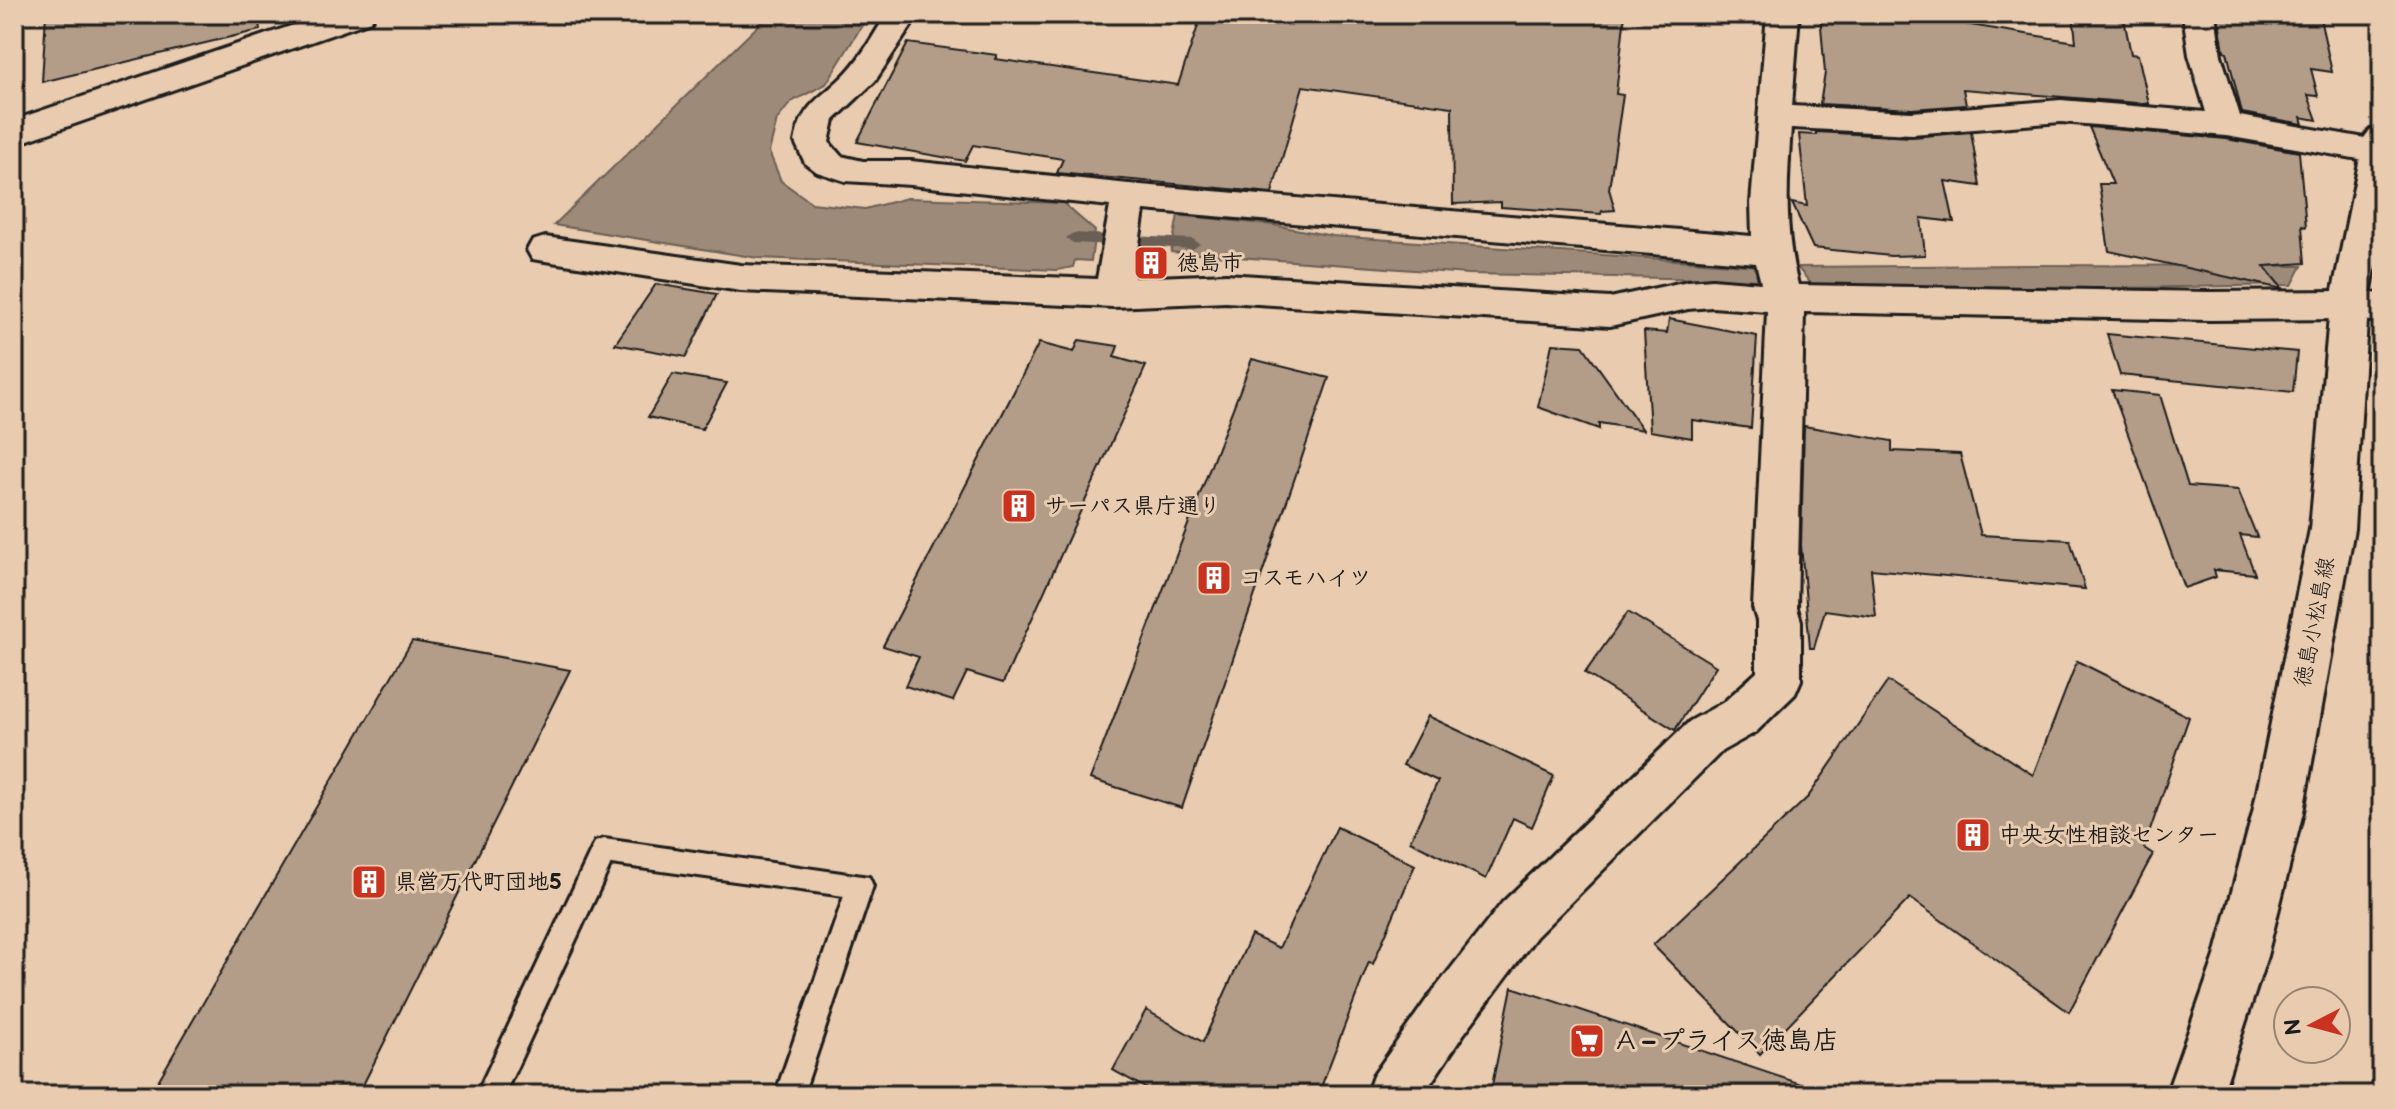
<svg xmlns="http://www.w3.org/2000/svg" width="2396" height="1109" font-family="'Balsamiq Sans','Klee One',sans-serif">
<rect width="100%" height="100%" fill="#e9cbaf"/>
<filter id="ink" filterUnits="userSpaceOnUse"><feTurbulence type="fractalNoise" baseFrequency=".0125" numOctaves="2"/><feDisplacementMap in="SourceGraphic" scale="16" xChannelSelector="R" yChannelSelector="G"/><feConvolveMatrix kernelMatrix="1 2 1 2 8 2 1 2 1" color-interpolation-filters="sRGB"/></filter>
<g filter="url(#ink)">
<g fill="#9e8a79" stroke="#6a5e54" stroke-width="2">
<polygon points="770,14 869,14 826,84 791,102 777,120 769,152 781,181 812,203 865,209 907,198 1063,203 1095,231 1091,261 1075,260 1073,267 1057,270 758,258 554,225"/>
<polygon points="1178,215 1273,225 1333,236 1760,266 1763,280 1468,274 1171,252"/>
<polygon points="2029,265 2302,266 2292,285 1947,291 1813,286 1797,267"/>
</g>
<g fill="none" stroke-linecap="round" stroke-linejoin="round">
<polygon fill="#6a5e54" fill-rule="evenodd" points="1073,233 1193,239 1200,244 1193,249 1073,243 1066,238"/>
</g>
<g fill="#b39d89" stroke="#1c1c1c" stroke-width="2">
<polygon points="46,14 258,14 260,30 42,82"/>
<polygon points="1202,14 1625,14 1616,94 1623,95 1609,189 1615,210 1602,211 1601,214 1501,207 1501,202 1453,204 1452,107 1303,86 1272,193 1057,173 1063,159 973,145 965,161 857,142 908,43 997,55 995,59 1178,85"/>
<polygon points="1820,14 1927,14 1927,18 2076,42 2073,14 2123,14 2131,54 2138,55 2149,104 1963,89 1966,105 1912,109 1820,104 1825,73"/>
<polygon points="2218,14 2319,14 2332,72 2311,69 2318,96 2308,95 2317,120 2301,117 2303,124 2242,113 2227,52 2224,51"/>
<polygon points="2089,127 2226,139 2299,152 2306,227 2302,226 2305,263 2264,266 2282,288 2278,288 2109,251 2099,184 2113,184"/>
<polygon points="1816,132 1912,137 1971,132 1980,186 1945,181 1954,222 1921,218 1925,255 1891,256 1813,248 1792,203 1807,206 1799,134 1816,135"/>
<polygon points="656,284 717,294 686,357 615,344"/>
<polygon points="1669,319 1757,336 1751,428 1692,420 1692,438 1650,431 1644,331 1667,333"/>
<polygon points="2107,334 2297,352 2293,392 2120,375"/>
<polygon points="1079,340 1118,346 1114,357 1146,366 1003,683 967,672 953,701 905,686 919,657 883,646 1039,343 1074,352"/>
<polygon points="1552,344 1583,346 1643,430 1599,423 1599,429 1538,407"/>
<polygon points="1252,359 1329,378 1182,808 1090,779"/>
<polygon points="673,374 727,383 702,429 648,417"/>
<polygon points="2112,390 2160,395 2188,486 2238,490 2257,537 2240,535 2255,574 2214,570 2216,577 2184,588"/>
<polygon points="1804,426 1892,441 1892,451 1960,454 1981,535 2070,540 2085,589 1871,569 1876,617 1825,610 1814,648 1810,648 1801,545"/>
<polygon points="1628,612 1716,666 1675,730 1585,673"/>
<polygon points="412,641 570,670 358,1095 150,1095"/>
<polygon points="2077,661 2189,717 2144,848 2153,854 2069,1012 1910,898 1760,1054 1653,945 1808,797 1888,681 2033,775"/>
<polygon points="1428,716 1554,776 1532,827 1513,818 1486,879 1410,841 1438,781 1403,765"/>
<polygon points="1337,827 1415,865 1373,964 1369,962 1318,1095 1158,1095 1113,1070 1146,1010 1203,1042 1251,935 1279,948"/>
<polygon points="1512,987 1813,1088 1812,1095 1490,1095"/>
</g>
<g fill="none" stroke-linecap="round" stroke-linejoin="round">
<defs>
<polygon id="lane" points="604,839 869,877 873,886 803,1095 775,1095 844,896 611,864 504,1095 476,1095 595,842"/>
<path id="street" d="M 887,14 L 919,14 L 875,81 L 834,120 L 829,142 L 841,156 L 863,161 L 911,161 L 1129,184 L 1752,236 L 1751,203 L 1767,14 L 1799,14 L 1792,106 L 1912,112 L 2061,100 L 2206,112 L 2189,55 L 2183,14 L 2215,14 L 2221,55 L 2240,116 L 2382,141 L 2382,163 L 2226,136 L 2061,122 L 1912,134 L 1791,128 C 1787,182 1784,232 1798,285 L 2210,292 L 2349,291 L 2382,294 L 2382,322 L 2349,319 L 2210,320 L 1804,312 L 1797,608 L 1801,621 L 1801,680 L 1795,694 L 1756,732 L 1722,751 L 1536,937 L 1463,1035 L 1423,1095 L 1366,1095 L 1373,1076 L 1427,999 L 1502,903 L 1690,721 L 1724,702 L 1757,672 L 1757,621 L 1753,608 L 1767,311 L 1712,307 L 1688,309 L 1610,326 L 1226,302 L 1113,307 L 741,291 L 532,259 L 527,250 L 532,241 L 545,237 L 741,265 L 1097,279 L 1110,206 L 911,185 L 845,181 L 817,172 L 805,163 L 795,142 C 802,102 822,99 847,72 C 863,55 874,34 887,14 ZM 1144,210 L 1756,263 L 1761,283 L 1712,279 L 1688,281 L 1610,298 L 1226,274 L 1134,278 Z"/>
<g id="secondary">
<polygon points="326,14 375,14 371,21 14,145 14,120"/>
<polygon points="2382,126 2382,232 2368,305 2354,529 2303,812 2267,956 2222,1095 2166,1095 2215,956 2253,812 2310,529 2330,305 2364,138 2370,130"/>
</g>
</defs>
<use href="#lane" stroke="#1c1c1c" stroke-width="6"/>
<use href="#street" stroke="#1c1c1c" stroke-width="6"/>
<use href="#secondary" stroke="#1c1c1c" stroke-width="6"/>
<use href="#lane" fill="#e9cbaf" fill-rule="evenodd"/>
<use href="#street" fill="#e9cbaf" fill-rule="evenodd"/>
<use href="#secondary" fill="#e9cbaf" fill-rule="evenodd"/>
</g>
</g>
<defs>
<symbol id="building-square" viewBox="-11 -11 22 22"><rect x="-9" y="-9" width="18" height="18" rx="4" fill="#c8321e" stroke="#e9cbaf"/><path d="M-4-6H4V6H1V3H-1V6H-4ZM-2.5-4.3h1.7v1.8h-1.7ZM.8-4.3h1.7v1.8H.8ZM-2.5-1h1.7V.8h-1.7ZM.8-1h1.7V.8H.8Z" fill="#fff"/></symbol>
<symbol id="supermarket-square" viewBox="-11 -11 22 22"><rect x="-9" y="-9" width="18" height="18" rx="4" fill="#c8321e" stroke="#e9cbaf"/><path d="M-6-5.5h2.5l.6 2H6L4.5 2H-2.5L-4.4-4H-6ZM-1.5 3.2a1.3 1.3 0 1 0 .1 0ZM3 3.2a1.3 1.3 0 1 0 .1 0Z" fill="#fff"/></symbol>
</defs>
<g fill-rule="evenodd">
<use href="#building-square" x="1131" y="243" width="40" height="40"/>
<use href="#building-square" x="999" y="486" width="40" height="40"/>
<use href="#building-square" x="1194" y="558" width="40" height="40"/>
<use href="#building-square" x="1953" y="815" width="40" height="40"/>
<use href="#building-square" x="349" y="862" width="40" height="40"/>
<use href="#supermarket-square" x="1567" y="1021" width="40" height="40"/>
</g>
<g text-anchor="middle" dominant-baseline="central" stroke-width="6" stroke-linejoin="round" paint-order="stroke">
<g font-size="22" font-weight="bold" fill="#1c1c1c" stroke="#e9cbaf" text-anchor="start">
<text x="1177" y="263">徳島市</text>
<text x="1045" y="506">サーパス県庁通り</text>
<text x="1240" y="578">コスモハイツ</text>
<text x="1999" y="835">中央女性相談センター</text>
<text x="395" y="882">県営万代町団地5</text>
</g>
<g font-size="22" fill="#1c1c1c" stroke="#e9cbaf">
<text transform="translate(2315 622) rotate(-79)">徳島小松島線</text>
</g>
<g font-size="26" font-weight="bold" fill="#1c1c1c" stroke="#e9cbaf" text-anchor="start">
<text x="1613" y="1041">Ａ−プライス徳島店</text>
</g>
</g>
<rect width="2396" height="1109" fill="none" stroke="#e9cbaf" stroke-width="48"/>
<rect x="24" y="24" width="2348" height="1061" fill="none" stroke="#1c1c1c" stroke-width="3" filter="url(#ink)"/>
<g transform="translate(2312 1025) rotate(264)"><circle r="38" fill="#e9cbaf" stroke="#978574" stroke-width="2"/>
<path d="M0-6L14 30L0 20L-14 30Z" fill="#c8321e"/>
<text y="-12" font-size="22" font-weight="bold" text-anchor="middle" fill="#1c1c1c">N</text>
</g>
</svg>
